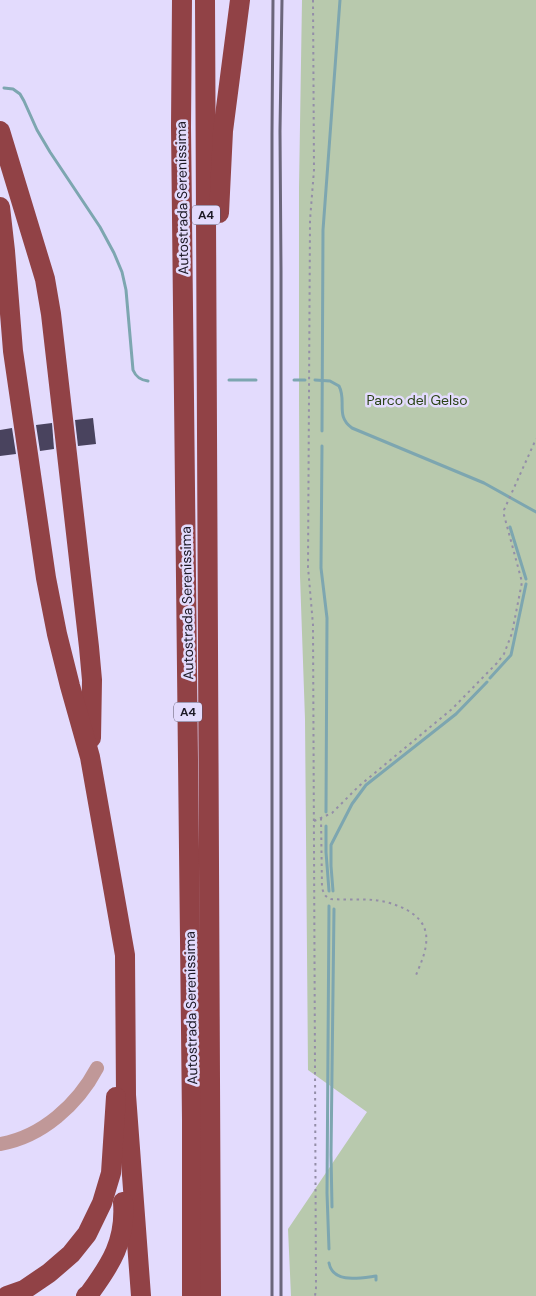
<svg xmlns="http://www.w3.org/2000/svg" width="536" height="1296" font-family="'DM Sans',sans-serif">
<rect width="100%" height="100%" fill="#e3dbfd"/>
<polygon fill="#b8c9ad" points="302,0 536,0 536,1296 291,1296 288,1229 367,1112 308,1070 305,719 300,576 299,399 299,188"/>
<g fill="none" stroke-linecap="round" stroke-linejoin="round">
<g stroke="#7da6b0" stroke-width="3">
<path d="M 4,88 L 13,89 L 20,94 L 24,101 L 37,130 L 50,152 L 100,227 L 114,253 L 122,272 L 126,290 L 133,370 C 136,377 140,380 148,381"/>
<polyline points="229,380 256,380"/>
<polyline points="294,380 305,380"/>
<path d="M 315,380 L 330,381 L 339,386 C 347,401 335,416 352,428 L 484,483 L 536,512"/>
<polyline points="322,431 323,230 340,0"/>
<polyline points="322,446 321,568 327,618 326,812"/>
<polyline points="510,527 526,579"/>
<polyline points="490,678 511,655 526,584"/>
<polyline points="326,826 326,852 329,891"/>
<polyline points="333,891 331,866 331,845 352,804 366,785 456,714 487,682"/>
<polyline points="332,1207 331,1155 334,909"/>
<polyline points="329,1249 327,1193 329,906"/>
<path d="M 329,1263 C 333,1284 360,1278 376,1276 L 376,1280"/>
</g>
</g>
<g fill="#49435e">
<polygon points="93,418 96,444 78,446 75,420"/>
<polygon points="52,423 54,449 40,451 36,425"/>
<polygon points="12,428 16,454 0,456 0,430"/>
</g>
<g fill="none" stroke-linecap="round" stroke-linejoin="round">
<g stroke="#948ea8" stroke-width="2" stroke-dasharray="2.5 4" stroke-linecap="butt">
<polyline points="313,0 314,170 310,220 308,567 313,625 316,1288 315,1296"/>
<path d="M 321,818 L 322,888 C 324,894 325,897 331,899 C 345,900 360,899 374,900 C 393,902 423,912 426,934 C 428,948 421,963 416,975"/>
<polyline points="314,821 332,813 359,786 452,709 497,663 504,654 512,633 522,582 504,515 504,510 536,439"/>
</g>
<path stroke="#c09898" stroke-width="14" d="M 0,1144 C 42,1137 78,1104 97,1068"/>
<g stroke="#914246" stroke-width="20">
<polyline points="182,0 181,127 192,1120 192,1296"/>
<polyline points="205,0 211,1296"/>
<polyline points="0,131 45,279 51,314 89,647 92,680 91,738"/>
<polyline points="0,207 5,251 13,351 46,578 57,634 70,686 90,757 125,955 126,1095 141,1296"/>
<polyline points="219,213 223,131 240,0"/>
<polyline points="7,1296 24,1290 49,1273 71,1254 87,1234 102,1203 111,1173 116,1097"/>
<path d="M 86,1296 L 89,1294 C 111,1264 126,1241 123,1202"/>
</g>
<g stroke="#6b667b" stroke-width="3">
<polyline points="272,1296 272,134 273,0"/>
<polyline points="281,1296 281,271 280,131 282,0"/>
</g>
</g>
<g text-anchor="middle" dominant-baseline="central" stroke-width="5" stroke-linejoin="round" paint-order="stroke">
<g fill="#e3dbfd" stroke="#585366" stroke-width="1">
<rect x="192" y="205.5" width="28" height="19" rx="4"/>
<rect x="174" y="702.5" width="28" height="19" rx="4"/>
</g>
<g font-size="12" font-weight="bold" fill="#1c1925">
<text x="206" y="215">A4</text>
<text x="188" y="712">A4</text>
</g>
<g font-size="14" fill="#1c1925" stroke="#e3dbfd">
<text transform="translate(182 198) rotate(-91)">Autostrada Serenissima</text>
<text transform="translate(187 603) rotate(-91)">Autostrada Serenissima</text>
<text transform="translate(191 1008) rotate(-91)">Autostrada Serenissima</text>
</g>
<g font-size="14" fill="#294215" stroke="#e3dbfd">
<text x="417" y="400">Parco del Gelso</text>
</g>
</g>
</svg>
